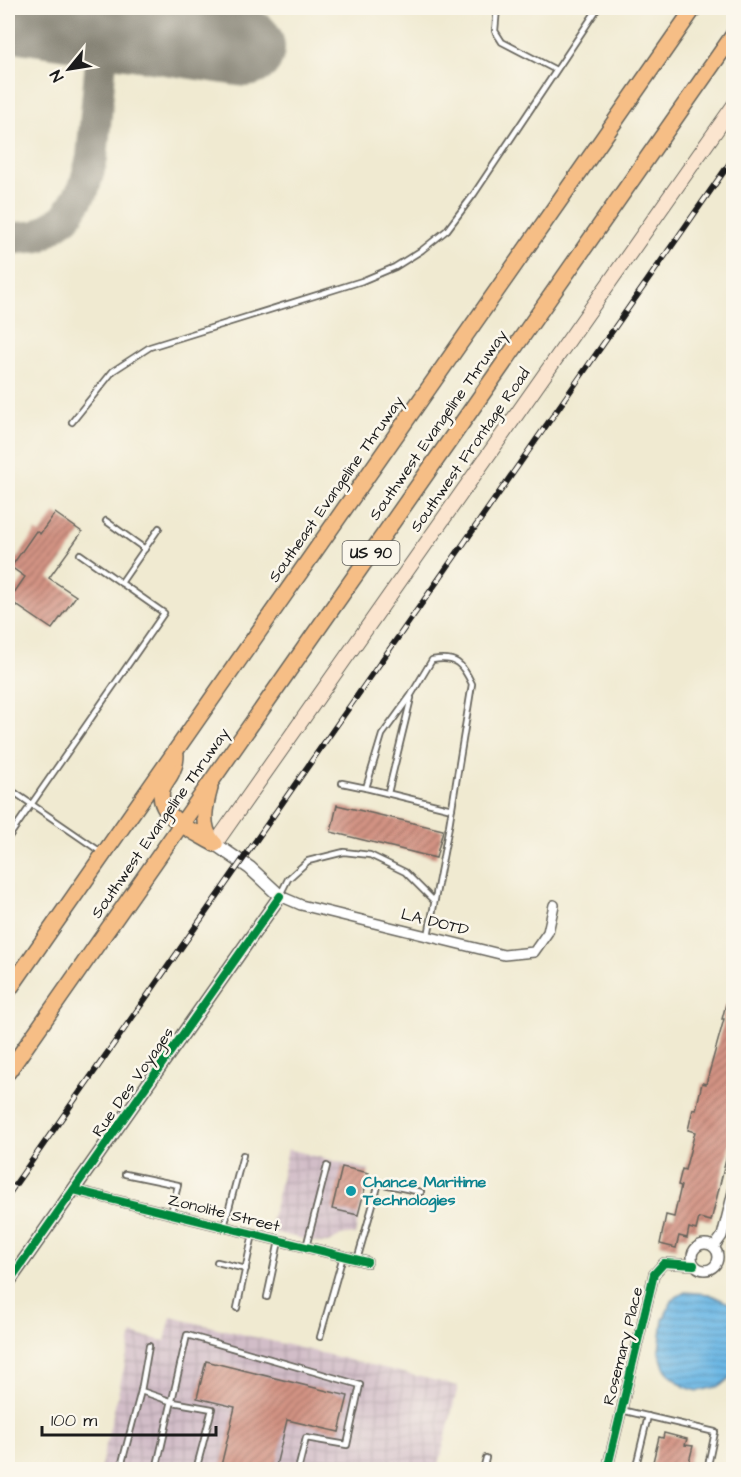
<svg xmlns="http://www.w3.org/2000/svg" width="741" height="1477" font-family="'Architects Daughter',sans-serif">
<defs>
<pattern id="industrial-grid" width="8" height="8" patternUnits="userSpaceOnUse" patternTransform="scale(1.5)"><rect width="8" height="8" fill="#d2bdc8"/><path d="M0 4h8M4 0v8" fill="none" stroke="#b4a2ab"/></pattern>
<pattern id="water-rules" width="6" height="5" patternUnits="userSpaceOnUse" patternTransform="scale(1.5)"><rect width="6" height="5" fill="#6bb7e5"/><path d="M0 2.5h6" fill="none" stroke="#5794b9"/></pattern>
<pattern id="building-hatch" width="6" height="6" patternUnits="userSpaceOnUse" patternTransform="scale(1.5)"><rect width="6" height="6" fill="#d29383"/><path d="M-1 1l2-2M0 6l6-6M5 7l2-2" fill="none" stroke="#aa776a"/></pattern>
</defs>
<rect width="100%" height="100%" fill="#fbf7ec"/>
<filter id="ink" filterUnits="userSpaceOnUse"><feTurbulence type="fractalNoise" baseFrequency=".0167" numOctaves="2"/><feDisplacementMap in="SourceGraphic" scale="12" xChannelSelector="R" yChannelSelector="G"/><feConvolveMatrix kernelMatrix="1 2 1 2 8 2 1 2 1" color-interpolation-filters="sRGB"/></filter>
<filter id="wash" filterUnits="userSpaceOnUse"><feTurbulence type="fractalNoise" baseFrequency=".008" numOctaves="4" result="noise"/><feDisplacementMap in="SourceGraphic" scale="24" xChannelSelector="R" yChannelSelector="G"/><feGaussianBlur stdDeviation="1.35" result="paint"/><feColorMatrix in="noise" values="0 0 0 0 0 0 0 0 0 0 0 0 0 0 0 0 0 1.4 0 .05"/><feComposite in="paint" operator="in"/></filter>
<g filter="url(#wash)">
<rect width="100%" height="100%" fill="#f0ead1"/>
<g fill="url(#industrial-grid)">
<polygon points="288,1149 369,1170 355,1235 345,1234 328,1243 320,1243 269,1231"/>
<polygon points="171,1317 458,1386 438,1469 100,1470 132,1334 165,1341"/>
</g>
<polygon fill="url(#water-rules)" stroke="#446a80" stroke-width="1.5" points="685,1292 709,1294 733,1305 733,1375 720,1386 698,1391 685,1387 670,1375 664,1367 659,1351 663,1320 673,1299"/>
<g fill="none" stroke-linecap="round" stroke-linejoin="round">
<polyline stroke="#868376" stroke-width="32" points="8,239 39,236 66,217 84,188 92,158 104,27"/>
<polyline stroke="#868376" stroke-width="78" points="8,12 246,48"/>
</g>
<g id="blocks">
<g fill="url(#building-hatch)">
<polygon points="55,513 82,532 49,578 76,596 52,629 9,600 25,577 11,567 36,531 40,534"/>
<polygon points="337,805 443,830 436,858 331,832"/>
<polygon points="726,1004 734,1006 734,1127 711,1221 699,1218 696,1230 689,1228 687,1238 679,1236 676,1248 660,1244 666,1215 674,1217 681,1186 678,1185 682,1169 685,1170 695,1132 688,1130 693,1109 696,1110 702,1083 706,1084 724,1019 722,1019"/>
<polygon points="342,1167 369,1173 358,1215 332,1209"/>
<polygon points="206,1361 348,1396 339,1432 287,1420 275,1470 220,1470 235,1407 197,1398"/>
<polygon points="664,1433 687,1439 685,1445 693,1446 687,1470 651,1470 659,1437 663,1438"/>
</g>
</g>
</g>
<g filter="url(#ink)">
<use href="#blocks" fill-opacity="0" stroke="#66645b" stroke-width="1.5"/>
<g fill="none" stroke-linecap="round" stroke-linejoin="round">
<defs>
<g id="service">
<polyline points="497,8 495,31 502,42 556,70"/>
<polyline points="72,422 113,371 150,347 362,281 395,267 422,250 447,230 474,194 598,8"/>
<polyline points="106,521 145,549"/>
<polyline points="121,583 159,528"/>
<polyline points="342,783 366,788"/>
<polyline points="8,788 101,852"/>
<polyline points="388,793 411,698"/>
<polyline points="8,838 164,613 80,554"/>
<polyline points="281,893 288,879 308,861 344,852 370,855 405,872 434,901"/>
<path d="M 428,936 L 449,826 L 472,684 C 462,663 456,656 432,660 L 411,695 L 382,735 L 366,788 L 452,809"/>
<polyline points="125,1174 178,1185 171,1213"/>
<polyline points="224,1227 243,1155"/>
<polyline points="306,1247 327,1166"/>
<polyline points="357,1260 379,1183 421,1192"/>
<polyline points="217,1262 246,1269"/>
<polyline points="267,1297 279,1241"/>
<polyline points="237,1308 253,1234"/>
<polyline points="320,1337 343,1256"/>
<polyline points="149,1346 141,1391 173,1402 212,1409 196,1470"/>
<polyline points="621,1410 715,1432 707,1470"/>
<polyline points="120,1470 141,1391"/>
<polyline points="156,1470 187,1335 360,1385 347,1445 306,1438 298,1470"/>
<polyline points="483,1470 486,1458"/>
<polyline points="635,1470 648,1416"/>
</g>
<g id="minor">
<polyline points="280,896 301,905 504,955 534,952 548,932 554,905"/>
<polyline points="74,1190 367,1262"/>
<circle cx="705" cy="1257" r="13"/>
<polyline points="714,1247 722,1236 734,1188"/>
<polyline points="607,1470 654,1274 664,1263 694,1265"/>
</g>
<polyline id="tertiary" points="8,1283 280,896 250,868 215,844"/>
<polyline id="secondary" points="215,844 734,105"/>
<g id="trunk">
<path d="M 176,755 C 176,760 175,765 173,769 C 171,777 164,782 162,790 C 155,816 197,833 215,844"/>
<path d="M 210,788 C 205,806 200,826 213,842"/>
<polyline points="8,991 694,8"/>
<polyline points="8,1072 734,34"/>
</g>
</defs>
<use href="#service" stroke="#66645b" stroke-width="8"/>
<use href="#minor" stroke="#66645b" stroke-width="12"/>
<use href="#tertiary" stroke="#66645b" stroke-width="15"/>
<use href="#secondary" stroke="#66645b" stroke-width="16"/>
<use href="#trunk" stroke="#66645b" stroke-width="18"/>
<use href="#service" stroke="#fff" stroke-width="4.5"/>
<use href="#minor" stroke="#fff" stroke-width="9"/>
<use href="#tertiary" stroke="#fff" stroke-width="12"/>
<use href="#secondary" stroke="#fbe5cf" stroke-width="14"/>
<use href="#trunk" stroke="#f6be86" stroke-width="15"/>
<defs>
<polyline id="rail" points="8,1195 734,157"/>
</defs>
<use href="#rail" stroke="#1c1c1c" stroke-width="6"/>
<use href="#rail" stroke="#fbf7ec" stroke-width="4" stroke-dasharray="11" stroke-linecap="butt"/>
<defs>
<g id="cycleway">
<polyline points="74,1190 367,1262"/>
<polyline points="8,1283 280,896"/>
<polyline points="607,1470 654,1274 664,1263 694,1265"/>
</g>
</defs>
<use href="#cycleway" stroke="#fbf7ec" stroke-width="11"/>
<use href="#cycleway" stroke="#00873e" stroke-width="8"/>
</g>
</g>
<circle fill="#0f9aa8" stroke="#fbf7ec" stroke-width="2" cx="351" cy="1191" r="6"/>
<g text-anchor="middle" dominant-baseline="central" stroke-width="5" stroke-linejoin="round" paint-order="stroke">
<rect fill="#fbf7ec" stroke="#5f5e5a" stroke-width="1.5" x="342.5" y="541" width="57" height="24" rx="4.5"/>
<g font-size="15" font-weight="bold" fill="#1c1c1c">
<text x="371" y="553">US 90</text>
</g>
<g font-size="16" fill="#1c1c1c" stroke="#fbf7ec">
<text transform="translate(438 425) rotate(-55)">Southwest Evangeline Thruway</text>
<text transform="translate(470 450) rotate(-55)">Southwest Frontage Road</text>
<text transform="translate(336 489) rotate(-55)">Southeast Evangeline Thruway</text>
<text transform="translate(160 823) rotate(-55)">Southwest Evangeline Thruway</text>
<text transform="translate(435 922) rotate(14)">LA DOTD</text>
<text transform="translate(133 1082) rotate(-55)">Rue Des Voyages</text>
<text transform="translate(224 1213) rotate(14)">Zonolite Street</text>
<text transform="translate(623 1346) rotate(-76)">Rosemary Place</text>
</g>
<g font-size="16" font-weight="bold" fill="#0d838f" stroke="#fbf7ec" text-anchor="start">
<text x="363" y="1182">Chance Maritime<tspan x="363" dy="18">Technologies</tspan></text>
</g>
</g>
<rect width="741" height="1477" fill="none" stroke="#fbf7ec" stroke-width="30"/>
<g transform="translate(69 69) rotate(240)" stroke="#fbf7ec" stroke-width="4.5" paint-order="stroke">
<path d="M0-4.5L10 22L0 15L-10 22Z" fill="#1c1c1c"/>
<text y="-9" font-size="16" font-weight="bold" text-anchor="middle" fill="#1c1c1c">N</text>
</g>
<path d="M42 1426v9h174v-9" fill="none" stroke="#1c1c1c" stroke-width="3"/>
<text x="51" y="1426" font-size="18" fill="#1c1c1c" stroke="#fbf7ec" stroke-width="4.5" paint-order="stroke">100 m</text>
</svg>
